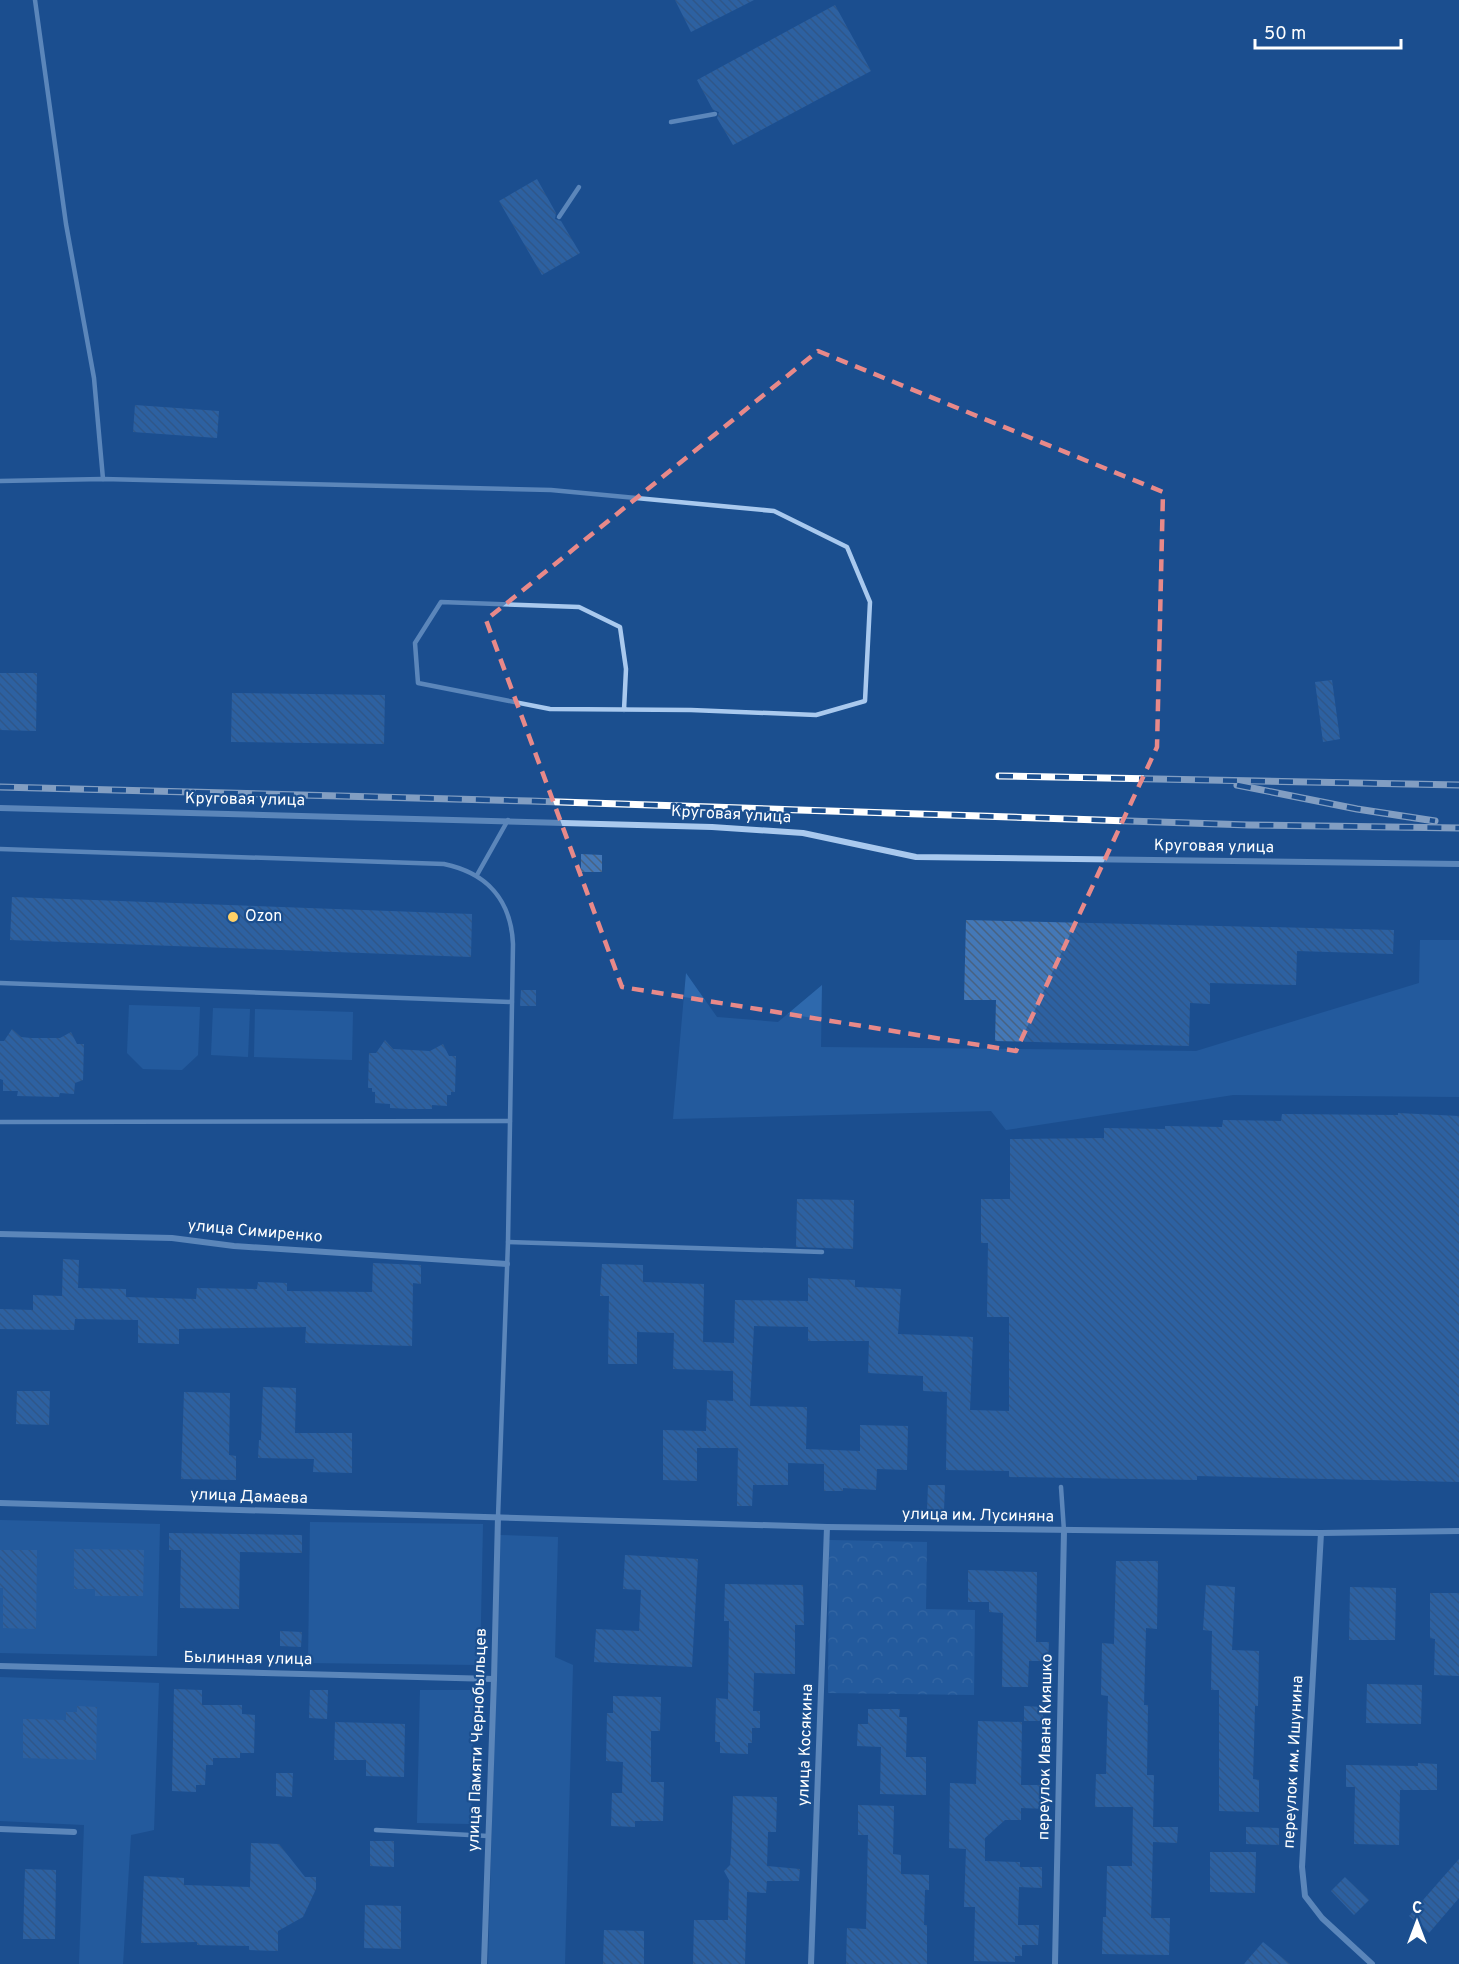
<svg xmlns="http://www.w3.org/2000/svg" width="1459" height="1964" font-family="Overpass,sans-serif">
<defs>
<pattern id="forest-crowns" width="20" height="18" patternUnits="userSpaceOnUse" patternTransform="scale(1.5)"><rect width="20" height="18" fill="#2e69ad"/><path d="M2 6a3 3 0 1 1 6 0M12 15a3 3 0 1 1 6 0" fill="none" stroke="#4d80b9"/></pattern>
<pattern id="building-back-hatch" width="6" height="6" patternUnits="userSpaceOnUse" patternTransform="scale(1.5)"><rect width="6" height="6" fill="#4478b7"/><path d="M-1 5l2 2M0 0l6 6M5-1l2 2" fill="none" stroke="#486282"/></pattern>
</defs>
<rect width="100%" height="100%" fill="#1b4f8f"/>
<g fill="#2e69ad">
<polygon points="1420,940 1459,940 1459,1097 1233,1095 1006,1130 991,1111 673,1119 686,973 717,1017 778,1022 822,985 821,1047 1196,1051 1419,983"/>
<polygon points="129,1005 200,1007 198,1055 182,1070 143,1069 127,1053"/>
<polygon points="213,1008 250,1009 248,1057 211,1055"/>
<polygon points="255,1009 353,1012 352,1060 254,1057"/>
<polygon points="0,1520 160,1524 157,1656 0,1653"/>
<polygon points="310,1522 483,1524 480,1665 308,1663"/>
<polygon points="500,1535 558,1537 555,1657 573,1665 565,1964 488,1964"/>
<polygon points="0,1677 159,1683 154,1830 131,1835 123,1964 79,1964 84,1825 0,1821"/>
<polygon points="420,1690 474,1690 471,1824 417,1823"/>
</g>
<polygon fill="url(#forest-crowns)" points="829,1540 927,1542 926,1609 975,1610 974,1695 828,1693"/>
<g fill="url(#building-back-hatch)">
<polygon points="675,0 754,0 691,32"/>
<polygon points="835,5 871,71 733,145 717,118 719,112 713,110 697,80"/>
<polygon points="537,179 556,213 555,219 561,221 580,253 542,275 499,201"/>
<polygon points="135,405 219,411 217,438 133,432"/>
<polygon points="0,673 37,673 36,731 0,730"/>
<polygon points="1332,680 1340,739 1323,742 1315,682"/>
<polygon points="232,693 385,695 384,744 231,742"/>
<polygon points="581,854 602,855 602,872 581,872"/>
<polygon points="12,897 472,914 471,957 10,940"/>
<polygon points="966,920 1394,930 1393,954 1297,951 1296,985 1210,983 1210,1004 1190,1003 1189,1046 995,1041 996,1000 964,1000"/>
<polygon points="521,990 536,990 536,1006 520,1006"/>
<polygon points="12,1029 21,1037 31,1038 60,1038 71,1032 77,1044 84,1044 83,1080 75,1083 74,1094 60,1093 59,1097 17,1096 18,1091 3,1091 3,1080 0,1079 0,1041 4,1041"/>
<polygon points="385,1040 393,1049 430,1051 443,1044 449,1056 456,1056 455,1092 451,1092 451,1095 447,1095 447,1106 432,1105 432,1109 410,1109 390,1108 390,1104 375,1103 375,1092 372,1092 372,1088 368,1088 369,1053 376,1053"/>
<polygon points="1398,1113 1459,1116 1459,1482 1197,1476 1197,1480 1009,1477 1009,1471 946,1470 947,1392 923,1391 923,1376 868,1373 869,1341 808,1341 808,1327 754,1326 750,1406 807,1407 806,1449 860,1451 860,1425 908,1426 907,1470 877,1469 876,1490 843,1488 843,1491 824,1491 824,1464 788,1463 788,1485 753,1485 752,1506 737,1506 738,1448 697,1448 697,1481 663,1480 663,1430 706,1431 707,1400 733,1401 733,1371 673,1369 674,1333 637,1332 637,1364 608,1364 609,1296 600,1296 602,1264 643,1265 643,1282 704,1284 703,1342 734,1343 735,1300 808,1301 808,1278 855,1280 855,1287 901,1289 898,1334 973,1337 970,1410 1009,1411 1009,1317 987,1317 988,1243 981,1243 981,1199 1010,1199 1010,1139 1104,1138 1104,1128 1165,1129 1165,1126 1222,1127 1223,1120 1281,1121 1282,1114 1398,1115"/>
<polygon points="797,1199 854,1200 853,1249 796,1247"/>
<polygon points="63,1259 79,1260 78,1288 126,1289 126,1297 196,1299 197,1288 257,1289 258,1282 287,1283 287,1291 372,1292 373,1263 421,1265 421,1284 413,1283 412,1346 305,1343 306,1327 179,1329 179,1344 138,1343 138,1320 75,1319 74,1330 0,1329 0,1309 33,1310 33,1295 62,1296"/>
<polygon points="263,1387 296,1388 295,1433 352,1433 352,1473 313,1472 314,1459 258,1458 259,1440 261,1440"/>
<polygon points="17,1391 50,1391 49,1425 16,1424"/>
<polygon points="184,1392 230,1393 229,1455 236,1456 236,1480 181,1479"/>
<polygon points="928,1485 945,1485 944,1510 927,1510"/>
<polygon points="169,1533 302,1535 302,1553 240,1552 239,1609 180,1608 181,1550 169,1550"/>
<polygon points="74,1549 144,1550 143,1596 95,1596 95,1589 74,1589"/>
<polygon points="0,1550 37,1550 36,1629 3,1628 3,1588 0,1588"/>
<polygon points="625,1555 698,1559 692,1667 594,1662 596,1629 639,1631 641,1590 623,1589"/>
<polygon points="1116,1561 1158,1561 1157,1629 1146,1628 1144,1705 1148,1705 1147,1775 1154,1775 1153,1827 1178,1827 1177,1843 1153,1842 1151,1918 1170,1918 1169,1955 1102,1954 1103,1917 1106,1917 1107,1866 1132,1866 1133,1807 1095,1807 1096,1774 1106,1774 1108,1696 1101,1695 1102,1643 1114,1644"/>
<polygon points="968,1570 1037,1572 1036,1642 1049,1642 1048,1661 1029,1661 1028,1687 1002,1687 1003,1613 989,1612 989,1602 968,1602"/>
<polygon points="725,1584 803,1585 804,1625 795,1625 795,1674 754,1673 753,1711 760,1711 760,1728 752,1728 752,1743 748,1743 748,1754 720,1753 720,1742 715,1742 716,1698 728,1699 729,1621 724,1621"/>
<polygon points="1206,1585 1235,1587 1232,1650 1259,1651 1258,1706 1255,1706 1253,1779 1259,1780 1259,1812 1219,1811 1219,1690 1211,1690 1212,1631 1203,1630"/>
<polygon points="1350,1587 1396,1588 1395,1640 1349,1640"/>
<polygon points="1430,1593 1459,1593 1459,1676 1434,1675 1435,1639 1430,1638"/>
<polygon points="280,1631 302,1632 301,1647 280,1646"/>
<polygon points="1367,1684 1422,1685 1421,1724 1366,1723"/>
<polygon points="174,1689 202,1690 202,1705 242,1705 242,1714 255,1715 254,1753 240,1753 240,1758 213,1758 213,1765 206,1765 205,1785 196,1785 196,1792 172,1791"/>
<polygon points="310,1690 328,1690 327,1719 309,1718"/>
<polygon points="613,1696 661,1697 660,1731 651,1731 651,1782 664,1782 663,1821 635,1821 635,1827 611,1826 612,1793 622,1793 623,1762 606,1761 607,1713 613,1713"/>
<polygon points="77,1706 97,1707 96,1760 23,1758 23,1719 66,1720 66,1712 77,1712"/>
<polygon points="1024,1706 1043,1707 1043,1721 1024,1721"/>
<polygon points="868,1709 900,1709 899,1717 907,1717 906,1757 926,1757 926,1795 880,1794 881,1747 857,1746 858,1724 868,1724"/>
<polygon points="978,1721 1022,1722 1021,1785 1048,1785 1048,1809 1021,1808 1021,1820 1005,1820 985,1838 985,1861 1020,1862 1020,1867 1042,1867 1042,1888 1019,1887 1018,1925 1039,1925 1038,1945 1022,1945 1022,1956 1015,1956 1015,1962 974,1961 975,1907 964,1907 966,1849 949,1848 950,1783 976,1784"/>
<polygon points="335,1722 405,1724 404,1777 366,1776 366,1760 334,1760"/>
<polygon points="1418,1763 1437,1764 1437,1790 1400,1790 1399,1845 1354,1844 1355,1787 1346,1787 1346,1765 1418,1766"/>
<polygon points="276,1773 293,1773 292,1797 276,1796"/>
<polygon points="733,1796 777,1797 776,1832 768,1832 767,1866 800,1869 799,1881 767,1881 766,1893 747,1892 745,1964 693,1964 694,1920 728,1920 729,1880 724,1871 730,1865 731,1853"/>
<polygon points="858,1805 894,1806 893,1854 901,1855 901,1874 929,1875 929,1890 925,1890 924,1925 927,1925 927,1964 846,1964 847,1928 866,1929 868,1835 858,1835"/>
<polygon points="1246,1827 1279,1828 1279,1845 1246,1844"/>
<polygon points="370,1841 394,1841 394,1867 370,1866"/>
<polygon points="251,1843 279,1844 305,1877 316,1877 316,1889 303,1917 278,1931 278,1951 249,1950 249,1946 197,1945 197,1942 141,1943 144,1876 184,1878 184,1885 250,1887"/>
<polygon points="1210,1852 1256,1852 1255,1893 1210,1892"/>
<polygon points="1459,1859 1459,1898 1429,1933 1409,1916"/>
<polygon points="25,1869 56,1870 55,1939 23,1939"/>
<polygon points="1345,1877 1369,1900 1354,1915 1331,1891"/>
<polygon points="365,1905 401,1906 401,1949 364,1948"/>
<polygon points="604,1930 644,1931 644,1964 603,1964"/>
<polygon points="1263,1942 1290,1964 1244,1964"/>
</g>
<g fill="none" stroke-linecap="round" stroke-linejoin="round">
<g stroke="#a9c9ee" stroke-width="4.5">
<polyline points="35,0 66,224 94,378 103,479"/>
<polyline points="671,122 715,114"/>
<polyline points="559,217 579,187"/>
<polyline points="0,481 103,479 551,490 774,511 847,547 870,602 865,701 816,715 691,710 550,709 418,683 415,643 441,602 579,607 620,627 626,669 624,710"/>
<path d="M 0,849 L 444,864 C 487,873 511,900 513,944 L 508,1242 L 498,1517"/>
<polyline points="477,875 508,820"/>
<polyline points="0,983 512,1002"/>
<polyline points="0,1122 510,1121"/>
<polyline points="508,1242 822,1252"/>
<polyline points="1061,1487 1064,1531"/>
<polyline points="376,1830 488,1836"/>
</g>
<g stroke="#a9c9ee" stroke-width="6">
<polyline points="0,808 712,827 803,833 916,857 1459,864"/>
<polyline points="0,1234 172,1238 234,1246 507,1264"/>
<polyline points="0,1503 827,1527 1321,1533 1459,1531"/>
<polyline points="1321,1533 1302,1867 1305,1896 1322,1918 1372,1964"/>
<polyline points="0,1666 494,1679"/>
<polyline points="0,1829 74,1832"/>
<polyline points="484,1964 494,1679 498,1517"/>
<polyline points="811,1964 827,1527"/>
<polyline points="1055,1964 1064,1531"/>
</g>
<defs>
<g id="rail">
<polyline points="999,776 1459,785"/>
<polyline points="1237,785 1357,809 1435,821"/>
<polyline points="0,787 530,801 1249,825 1459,828"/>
</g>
</defs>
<use href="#rail" stroke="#fff" stroke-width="7"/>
<use href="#rail" stroke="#1b4f8f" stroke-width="4.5" stroke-dasharray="14" stroke-linecap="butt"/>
</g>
<path d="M0 0H1459V1964H0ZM 818,351 L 1163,492 L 1157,747 L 1016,1051 L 622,987 L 486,620 Z" fill="#1b4f8f" fill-opacity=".55" fill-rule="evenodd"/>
<path fill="none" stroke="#e88989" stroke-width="4.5" stroke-dasharray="12 8" stroke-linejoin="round" d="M 818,351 L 1163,492 L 1157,747 L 1016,1051 L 622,987 L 486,620 Z"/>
<circle fill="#ffd166" stroke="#1b4f8f" stroke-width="2" cx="233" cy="917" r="6"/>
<g text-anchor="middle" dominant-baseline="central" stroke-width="4.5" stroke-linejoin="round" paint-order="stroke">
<g font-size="16" fill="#fff" stroke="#1b4f8f">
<text transform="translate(245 800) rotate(1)">Круговая улица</text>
<text transform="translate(731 815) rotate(3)">Круговая улица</text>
<text transform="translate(1214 847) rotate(1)">Круговая улица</text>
<text transform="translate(255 1232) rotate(5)">улица Симиренко</text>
<text transform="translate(249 1497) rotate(2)">улица Дамаева</text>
<text transform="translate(978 1516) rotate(1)">улица им. Лусиняна</text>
<text transform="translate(248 1659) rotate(1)">Былинная улица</text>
<text transform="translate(478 1740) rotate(-88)">улица Памяти Чернобыльцев</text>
<text transform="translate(806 1745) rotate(-88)">улица Косякина</text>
<text transform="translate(1046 1747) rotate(-89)">переулок Ивана Кияшко</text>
<text transform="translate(1294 1762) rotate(-87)">переулок им. Ишунина</text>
</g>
<g font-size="16" fill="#fff" stroke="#1b4f8f" text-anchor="start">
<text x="245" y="917">Ozon</text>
</g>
</g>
<g transform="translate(1417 1922)" stroke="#1b4f8f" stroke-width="4.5" paint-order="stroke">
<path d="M0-4.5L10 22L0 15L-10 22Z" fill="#ffffff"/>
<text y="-9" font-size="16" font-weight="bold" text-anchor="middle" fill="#ffffff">С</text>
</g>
<path d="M1255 39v9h146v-9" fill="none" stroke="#ffffff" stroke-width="3"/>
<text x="1264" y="39" font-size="18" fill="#ffffff" stroke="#1b4f8f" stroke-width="4.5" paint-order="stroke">50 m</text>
</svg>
